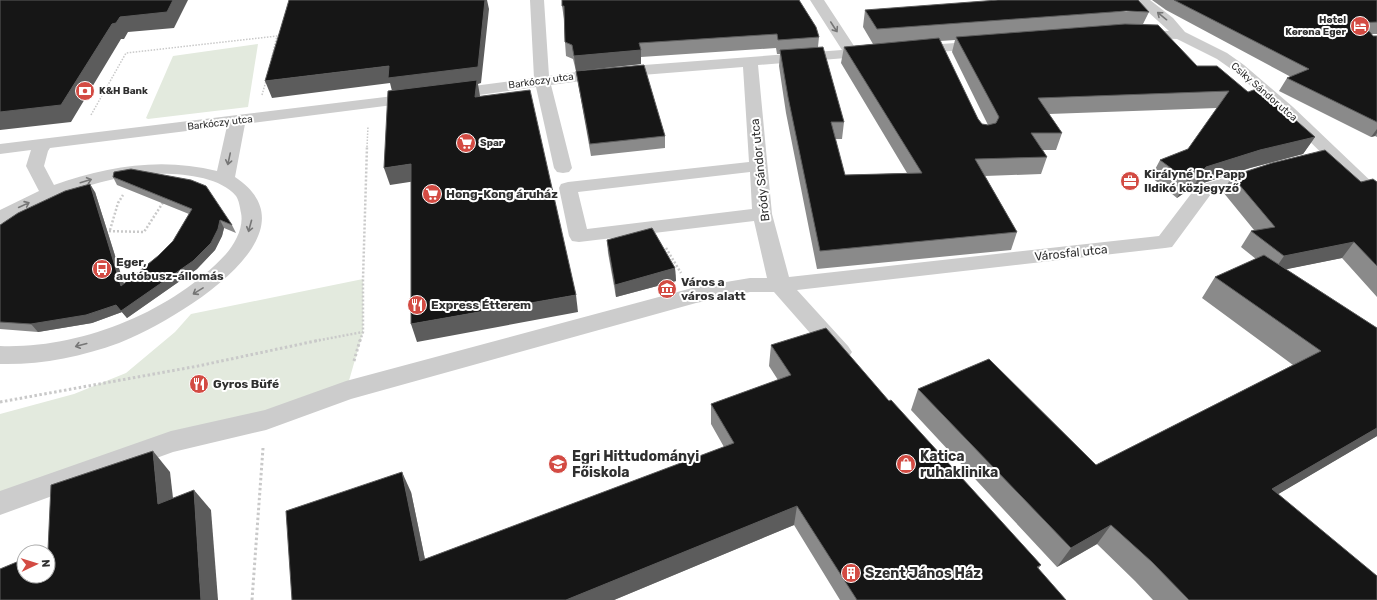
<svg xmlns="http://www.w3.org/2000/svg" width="1377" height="600" font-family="Rubik,sans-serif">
<rect width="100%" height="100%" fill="#fff"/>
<g fill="#e3eade">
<polygon points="258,44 248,107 148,119 146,118 173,56"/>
<polygon points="363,279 363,332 346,391 0,503 0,414 74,394 126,373 175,332 191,314"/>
</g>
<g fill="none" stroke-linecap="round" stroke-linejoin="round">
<g stroke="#c9c9c9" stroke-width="1.5" stroke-dasharray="1.5 1.5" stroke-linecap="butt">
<polyline points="262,95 266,81"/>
<polyline points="91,115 126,53 277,36 271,60"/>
<polyline points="367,147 368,126"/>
</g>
<g stroke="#c9c9c9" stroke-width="2.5" stroke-dasharray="2 2" stroke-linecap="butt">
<polyline points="110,230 118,203 123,195"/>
<polyline points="105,231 144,232 164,201"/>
<polyline points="666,248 681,273"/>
<polyline points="315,341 363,332"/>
<polyline points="360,341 363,332 363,279 367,146"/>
</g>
<g stroke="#c9c9c9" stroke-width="3" stroke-dasharray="2.5 2.5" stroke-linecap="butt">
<polyline points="354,361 360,340"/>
<polyline points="0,402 198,366 320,340"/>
<polyline points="252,600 263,448"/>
</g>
<g fill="#ccc" fill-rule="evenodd">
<path d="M 530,0 L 544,0 L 549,76 L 604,68 L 842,50 L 810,0 L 824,0 L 856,49 L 871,48 L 876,49 L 878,52 L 876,55 L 871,56 L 758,65 L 772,214 L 789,277 L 1159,236 L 1197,186 L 1257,168 L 1263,169 L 1266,173 L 1263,177 L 1211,194 L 1172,247 L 1165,248 L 797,290 L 848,346 L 852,352 L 848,358 L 840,361 L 832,358 L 774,292 L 750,292 L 696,303 L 351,399 L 266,430 L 173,452 L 0,515 L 0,491 L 171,431 L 265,410 L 346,381 L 696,287 L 750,278 L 767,278 L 754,221 L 579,242 L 572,241 L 569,236 L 559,188 L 561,184 L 568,182 L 749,162 L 743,67 L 604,78 L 551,85 L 572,168 L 569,172 L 563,173 L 557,172 L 554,168 L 536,87 L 450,99 L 444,97 L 442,94 L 444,91 L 450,89 L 534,78 ZM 750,172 L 752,209 L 587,229 L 578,192 Z"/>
<polygon points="1135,0 1150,0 1173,18 1185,32 1227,53 1244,65 1293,107 1377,187 1377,203 1370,201 1281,113 1234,71 1217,59 1177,39 1132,37 1130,34 1132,31 1137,30 1169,31"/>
<polygon points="983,41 988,42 990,45 988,48 914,54 909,53 907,50 909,47 914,46"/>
<path d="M 418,93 L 424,95 L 426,98 L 424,101 L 245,124 L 235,177 C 324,236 168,324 119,343 C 81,357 40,365 0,364 L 0,346 C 79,349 171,313 226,254 C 235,244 244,227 241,213 C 240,208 239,200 236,196 C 217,173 166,172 139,175 C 104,179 72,190 40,204 C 27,210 14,220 0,224 L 0,210 L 39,191 L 26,166 L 31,150 L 0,154 L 0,144 ZM 227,126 L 217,171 C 162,157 107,166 54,185 L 44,166 L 48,151 L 50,148 Z"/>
</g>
</g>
<g fill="#8a8a8a" fill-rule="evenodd">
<polygon points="1152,0 1377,0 1377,34 1371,34 1373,36 1377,36 1377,137 1375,136 1371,137 1279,91 1287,78 1291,77 1166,10"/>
<path d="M 562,6 L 819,37 L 818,47 L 844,122 L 842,139 L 835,139 L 845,175 L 907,173 L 841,63 L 844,47 L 873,44 L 863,27 L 865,10 L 1149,12 L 1143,24 L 1197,66 L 1248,92 L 1315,137 L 1303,154 L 1250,168 L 1197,185 L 1190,193 L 1184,193 L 1177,198 L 1151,177 L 1160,160 L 1188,149 L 1217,108 L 1049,114 L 1062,133 L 1056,150 L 1043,150 L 1047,157 L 1041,174 L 985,176 L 1017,232 L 1011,250 L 817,269 L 786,113 L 779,66 L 780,54 L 777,54 L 776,48 L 641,57 L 641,64 L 576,71 L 573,59 L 566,56 L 565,42 L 564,19 ZM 955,40 L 952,52 L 988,125 L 982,124 L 978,119 L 940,41 Z"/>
<polygon points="576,71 665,136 665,148 591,156 578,83"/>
<polygon points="1232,176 1377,182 1377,297 1342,258 1286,269 1377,328 1377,436 1278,494 1377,600 1153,600 1135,581 1097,544 1057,567 911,410 918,389 1096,465 1293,365 1202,298 1215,277 1256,259 1241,247 1251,231 1254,230 1223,192"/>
<polygon points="113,177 232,225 236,233 224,228 222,236 215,250 197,269 127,318 122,312 92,323 38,332 0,329 0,225 95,192 124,284 158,256 173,241 189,214 117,185"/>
<polygon points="607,240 675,268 676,281 616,297 608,253"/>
<polygon points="771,345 889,401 1041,565 1038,569 1066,600 840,600 794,525 614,600 292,600 411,492 425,559 724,447 711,424 711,404 778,380 769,366"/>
</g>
<g fill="#5c5c5c">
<polygon points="173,0 188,0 174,28 128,32 124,39 121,39 71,122 0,130 0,112 112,24 120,17"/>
<polygon points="485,0 487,0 489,9 481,83 478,84 480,96 478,113 393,95 390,83 272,98 265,81 389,66"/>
<polygon points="641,50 641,64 576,71 574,56"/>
<polygon points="1377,129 1377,133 1375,136 1371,137"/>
<polygon points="1315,137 1303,154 1250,168 1197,185 1190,193 1200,175 1206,167 1260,150"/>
<polygon points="411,164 416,181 390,185 384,168"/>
<polygon points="1193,176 1184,193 1177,198 1187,180"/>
<polygon points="90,184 95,192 127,294 121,286"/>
<polygon points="220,220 224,228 222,236 215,250 197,269 127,318 121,311"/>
<polygon points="1354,242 1342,258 1273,272 1284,256"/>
<polygon points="675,268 676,281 616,297 615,285"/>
<polygon points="576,295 578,312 417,342 411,324"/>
<polygon points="116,305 122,312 92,323 38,332 31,324"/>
<polygon points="1377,428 1377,436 1253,509 1272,489"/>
<polygon points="153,451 170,472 176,524 158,504"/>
<polygon points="402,472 411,492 429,579 420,561"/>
<polygon points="194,490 211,510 218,600 201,600"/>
<polygon points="797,506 794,525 614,600 566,600"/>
<polygon points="1111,525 1097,544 1057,567 1071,548"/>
</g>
<g fill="#161616" stroke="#5c5c5c">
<polygon points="0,0 173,0 167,12 120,17 116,23 112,24 61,105 0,112"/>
<polygon points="289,0 485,0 478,67 388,78 389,66 265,81"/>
<polygon points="562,0 799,0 816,27 819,37 778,40 777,34 639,43 641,50 574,56 572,45 565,42 564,6 562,6"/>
<polygon points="998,0 1138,0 1149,12 1126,11 877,29 865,10"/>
<polygon points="1174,0 1377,0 1377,22 1353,23 1370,32 1373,36 1377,36 1377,122 1287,78 1309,69"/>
<polygon points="1125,24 1158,25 1197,66 1217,66 1248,92 1259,88 1315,137 1260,150 1206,167 1200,175 1193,176 1187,180 1160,160 1188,149 1229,91 1038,98 1062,133 1031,133 1047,157 975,159 1017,232 820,251 788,97 780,50 823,47 844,122 831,122 845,175 922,173 844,47 939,38 978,119 982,124 988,125 996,123 999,117 956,37"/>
<polygon points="644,65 665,136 590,144 576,71"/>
<polygon points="477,80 475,97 530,90 576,295 411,324 411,164 384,168 388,91"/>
<polygon points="1325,150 1361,182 1373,179 1377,182 1377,266 1354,242 1284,256 1251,231 1275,227 1232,176 1272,163"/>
<polygon points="131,169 191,180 206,186 232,225 220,220 218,229 211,243 193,261 121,311 116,305 86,315 31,324 0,322 0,225 18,213 65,191 90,184 121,286 158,256 173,241 192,209 113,177 114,172"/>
<polygon points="652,228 675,268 615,285 607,240"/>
<polygon points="1264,255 1377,328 1377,428 1272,489 1377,576 1377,600 1189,600 1152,562 1111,525 1071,548 918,389 989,359 1096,465 1321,351 1215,277"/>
<polygon points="826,328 889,401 891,400 1041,565 1037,567 1066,600 857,600 797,506 566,600 292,600 286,511 402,472 420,561 734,443 711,404 791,375 771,345"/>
<polygon points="153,451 158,504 194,490 201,600 0,600 0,569 24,559 24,576 48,576 48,552 43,552 48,550 51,485"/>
</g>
<defs><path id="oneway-shaft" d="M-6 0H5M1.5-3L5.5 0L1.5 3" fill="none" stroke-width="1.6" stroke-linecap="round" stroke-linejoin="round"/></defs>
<g stroke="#767676">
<use href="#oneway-shaft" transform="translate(1162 16) rotate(-141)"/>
<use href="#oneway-shaft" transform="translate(834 27) rotate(57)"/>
<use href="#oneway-shaft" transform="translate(229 159) rotate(102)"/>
<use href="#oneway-shaft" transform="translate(86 181) rotate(-17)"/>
<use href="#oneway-shaft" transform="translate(24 205) rotate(-25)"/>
<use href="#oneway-shaft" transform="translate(250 226) rotate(105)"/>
<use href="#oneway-shaft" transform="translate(198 291) rotate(148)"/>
<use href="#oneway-shaft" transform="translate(81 345) rotate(165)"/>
</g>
<defs>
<symbol id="hotel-disc" viewBox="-11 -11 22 22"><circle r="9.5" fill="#d34b43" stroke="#fff"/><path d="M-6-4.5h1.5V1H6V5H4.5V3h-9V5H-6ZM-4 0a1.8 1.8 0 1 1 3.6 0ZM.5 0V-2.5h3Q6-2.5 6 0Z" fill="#fff"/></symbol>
<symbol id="bank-disc" viewBox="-11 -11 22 22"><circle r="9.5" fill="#d34b43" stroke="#fff"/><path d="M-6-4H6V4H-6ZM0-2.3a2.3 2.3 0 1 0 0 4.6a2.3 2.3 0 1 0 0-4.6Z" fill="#fff"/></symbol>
<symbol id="supermarket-disc" viewBox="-11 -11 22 22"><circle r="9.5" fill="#d34b43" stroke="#fff"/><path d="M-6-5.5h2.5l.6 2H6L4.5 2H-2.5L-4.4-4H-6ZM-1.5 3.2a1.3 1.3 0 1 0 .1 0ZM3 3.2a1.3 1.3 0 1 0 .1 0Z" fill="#fff"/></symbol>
<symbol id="office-disc" viewBox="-11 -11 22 22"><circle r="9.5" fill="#d34b43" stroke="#fff"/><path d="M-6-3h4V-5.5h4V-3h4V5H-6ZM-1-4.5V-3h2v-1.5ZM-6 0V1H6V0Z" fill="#fff"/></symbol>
<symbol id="bus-disc" viewBox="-11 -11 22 22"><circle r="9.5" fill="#d34b43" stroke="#fff"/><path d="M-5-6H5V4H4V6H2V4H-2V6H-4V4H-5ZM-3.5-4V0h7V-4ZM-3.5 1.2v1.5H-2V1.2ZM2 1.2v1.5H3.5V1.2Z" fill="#fff"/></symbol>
<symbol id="museum-disc" viewBox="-11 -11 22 22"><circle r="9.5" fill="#d34b43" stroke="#fff"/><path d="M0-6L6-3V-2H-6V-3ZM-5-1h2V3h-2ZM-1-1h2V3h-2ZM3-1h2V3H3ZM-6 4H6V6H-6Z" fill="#fff"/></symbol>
<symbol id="restaurant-disc" viewBox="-11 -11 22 22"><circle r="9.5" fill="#d34b43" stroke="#fff"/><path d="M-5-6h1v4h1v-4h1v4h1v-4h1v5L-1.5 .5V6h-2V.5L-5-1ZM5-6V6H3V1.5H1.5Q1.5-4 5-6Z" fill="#fff"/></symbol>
<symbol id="university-disc" viewBox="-11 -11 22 22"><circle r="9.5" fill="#d34b43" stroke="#fff"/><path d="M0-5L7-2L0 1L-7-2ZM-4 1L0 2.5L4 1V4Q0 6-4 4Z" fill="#fff"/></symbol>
<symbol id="shop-disc" viewBox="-11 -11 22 22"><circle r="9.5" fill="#d34b43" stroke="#fff"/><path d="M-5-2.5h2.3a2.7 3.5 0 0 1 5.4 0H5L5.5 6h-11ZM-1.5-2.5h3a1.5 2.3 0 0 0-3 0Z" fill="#fff"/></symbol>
<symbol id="building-disc" viewBox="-11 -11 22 22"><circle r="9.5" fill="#d34b43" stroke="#fff"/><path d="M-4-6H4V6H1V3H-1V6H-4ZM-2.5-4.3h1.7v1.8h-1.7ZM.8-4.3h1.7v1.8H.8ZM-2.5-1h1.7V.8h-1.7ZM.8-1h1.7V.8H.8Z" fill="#fff"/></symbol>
</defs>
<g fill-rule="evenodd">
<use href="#hotel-disc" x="1349" y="15" width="22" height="22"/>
<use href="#bank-disc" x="74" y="80" width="22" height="22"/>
<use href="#supermarket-disc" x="455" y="132" width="22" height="22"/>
<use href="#office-disc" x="1119" y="170" width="22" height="22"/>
<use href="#supermarket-disc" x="421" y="183" width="22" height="22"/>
<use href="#bus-disc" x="91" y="258" width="22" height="22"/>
<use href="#museum-disc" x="656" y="278" width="22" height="22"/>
<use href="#restaurant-disc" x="406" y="294" width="22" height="22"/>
<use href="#restaurant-disc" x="188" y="373" width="22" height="22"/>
<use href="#university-disc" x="547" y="453" width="22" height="22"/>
<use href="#shop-disc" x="895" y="453" width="22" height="22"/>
<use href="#building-disc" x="840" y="562" width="22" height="22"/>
</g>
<g text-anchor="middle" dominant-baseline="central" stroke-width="4" stroke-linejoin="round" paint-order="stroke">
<g font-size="10" font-weight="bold" fill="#2f2f2f" stroke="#fff" text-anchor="start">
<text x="1346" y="20" text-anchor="end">Hotel<tspan x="1346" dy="12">Korona Eger</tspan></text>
<text x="99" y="91">K&amp;H Bank</text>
<text x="480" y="143">Spar</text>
</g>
<g font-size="10" fill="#2f2f2f" stroke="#fff">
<text transform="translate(541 81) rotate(-8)">Barkóczy utca</text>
<text transform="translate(1264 92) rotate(41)">Csiky Sándor utca</text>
<text transform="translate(220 123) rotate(-7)">Barkóczy utca</text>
</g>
<g font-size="12" fill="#2f2f2f" stroke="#fff">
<text transform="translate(760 170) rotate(-96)">Bródy Sándor utca</text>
<text transform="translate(1071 253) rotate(-6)">Városfal utca</text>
</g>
<g font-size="12" font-weight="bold" fill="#2f2f2f" stroke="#fff" text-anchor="start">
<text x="1144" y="174">Királyné Dr. Papp<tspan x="1144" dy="14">Ildikó közjegyző</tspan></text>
<text x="446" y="194">Hong-Kong áruház</text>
<text x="116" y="262">Eger,<tspan x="116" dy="14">autóbusz-állomás</tspan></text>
<text x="681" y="282">Város a<tspan x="681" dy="14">város alatt</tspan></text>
<text x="431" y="305">Express Étterem</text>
<text x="213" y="384">Gyros Büfé</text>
</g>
<g font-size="14" font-weight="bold" fill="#2f2f2f" stroke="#fff" text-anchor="start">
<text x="572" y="456">Egri Hittudományi<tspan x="572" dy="16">Főiskola</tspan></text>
<text x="920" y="456">Katica<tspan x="920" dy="16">ruhaklinika</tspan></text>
<text x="865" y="573">Szent János Ház</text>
</g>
</g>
<g transform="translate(36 564) rotate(86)"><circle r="19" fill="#ffffff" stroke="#acacac"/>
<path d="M0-3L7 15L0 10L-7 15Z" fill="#d34b43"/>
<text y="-6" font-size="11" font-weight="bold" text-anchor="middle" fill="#2f2f2f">N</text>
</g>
</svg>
